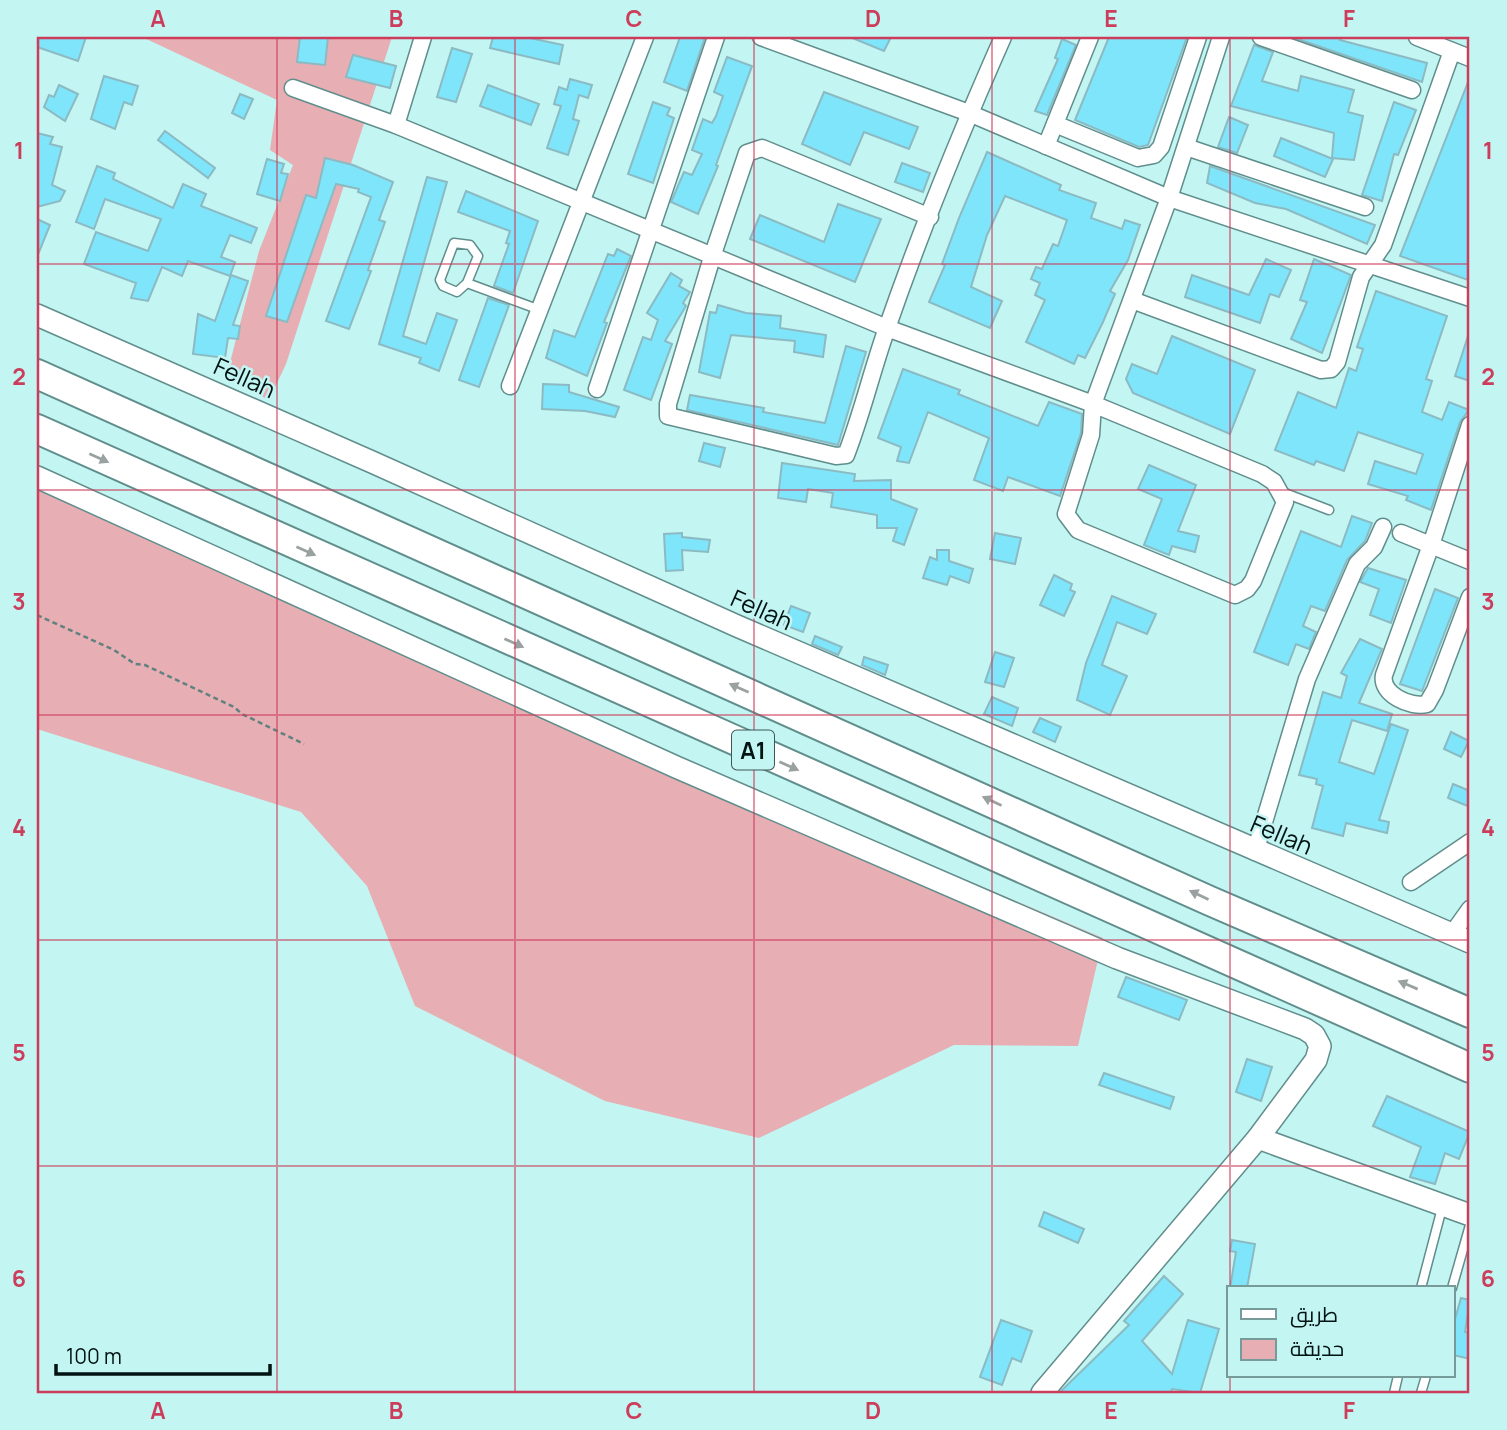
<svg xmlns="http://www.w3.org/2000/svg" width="1507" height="1430" font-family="Manrope,Cairo,sans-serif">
<rect width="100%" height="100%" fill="#c3f5f2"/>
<g fill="#e7aeb3">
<polygon points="142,37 392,37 286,364 269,400 226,378 259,251 293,165 270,150 277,100"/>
<polygon points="37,485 1103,938 1078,1046 954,1045 759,1138 605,1101 415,1006 367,886 301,812 37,729"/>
</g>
<g fill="#7ee5fa" stroke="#8cbac3" stroke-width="2">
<polygon points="37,37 86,37 78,61 37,47"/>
<polygon points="300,37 328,37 325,65 297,62"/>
<polygon points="493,37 525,37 563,45 559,64 490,48"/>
<polygon points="680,37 705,37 687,91 664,82"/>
<polygon points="850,37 891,37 884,51"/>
<polygon points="1109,37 1187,37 1148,145 1139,147 1075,120"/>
<polygon points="1292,37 1341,37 1340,40 1427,63 1422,82"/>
<polygon points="1062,39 1076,45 1047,115 1035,111 1058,59 1055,58"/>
<polygon points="1254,45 1273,52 1262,81 1298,91 1301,76 1354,90 1348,112 1363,116 1354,160 1332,158 1334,133 1231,106"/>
<polygon points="452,48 472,54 456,102 437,97"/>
<polygon points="353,55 396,66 390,88 346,77"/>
<polygon points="727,57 752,66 716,165 718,166 698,214 671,202 684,172 692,175 702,154 692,150 703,119 712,123 716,116 723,96 714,92"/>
<polygon points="104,76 138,86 132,105 124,102 115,129 91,119"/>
<polygon points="1470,77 1470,272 1468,280 1400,256"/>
<polygon points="570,79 592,85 588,98 579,95 573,119 579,121 568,155 547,148 561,106 554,104 559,87 567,90"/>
<polygon points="59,85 78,94 65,121 44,107 49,95 54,97"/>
<polygon points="488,85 539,104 531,125 480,106"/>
<polygon points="824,92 918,127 909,149 864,132 850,165 802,144"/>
<polygon points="240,94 253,99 244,119 232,113"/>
<polygon points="653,102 670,108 667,115 674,118 653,183 628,174"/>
<polygon points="1394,102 1416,110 1398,155 1394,154 1382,201 1362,195"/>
<polygon points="1229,117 1248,125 1237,153 1218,147"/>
<polygon points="165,131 215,168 208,178 158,140"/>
<polygon points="37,133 53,137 50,144 62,147 52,185 65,191 60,201 37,207"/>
<polygon points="1281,138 1333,159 1325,177 1274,156"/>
<polygon points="987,152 1061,185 1059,190 1096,203 1091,218 1122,229 1125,220 1140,225 1128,260 1110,291 1115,294 1103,322 1085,358 1078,355 1074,364 1026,342 1045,300 1035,295 1040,283 1031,279 1036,267 1042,269 1053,244 1058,246 1067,220 1005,196 987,235 971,287 1002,301 990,328 929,302 945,265 942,264 959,218"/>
<polygon points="325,158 353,165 393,182 379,220 385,222 368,270 371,271 349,329 326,321 371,197 358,192 359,189 336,184 287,322 266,316 306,195 316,198"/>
<polygon points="267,159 284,164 281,173 288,174 280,201 257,194"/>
<polygon points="902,163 930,173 923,192 895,182"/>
<polygon points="97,166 115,173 113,179 173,208 183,184 206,194 201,206 257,228 251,243 230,235 221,257 235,262 230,276 188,261 182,276 162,267 148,301 131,298 136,283 84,264 96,232 148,251 161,219 105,199 94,229 76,222"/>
<polygon points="1210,166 1375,225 1367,244 1286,209 1255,203 1207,183"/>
<polygon points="427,177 447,182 403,336 426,344 437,313 457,320 439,371 419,363 421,358 379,344"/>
<polygon points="466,191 538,221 513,293 494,286 509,244 506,243 510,231 458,212"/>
<polygon points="838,204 881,219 855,282 750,239 760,215 824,242"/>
<polygon points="37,219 50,225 37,257"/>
<polygon points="617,249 631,256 604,322 607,323 587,376 546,358 554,330 575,337 608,254 614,256"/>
<polygon points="1266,259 1291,270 1279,297 1270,294 1260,323 1185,297 1192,275 1249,295"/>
<polygon points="1314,259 1351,275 1322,353 1291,339 1307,302 1300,300"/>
<polygon points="671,273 682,280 679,286 690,292 683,303 686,306 665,341 672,344 651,400 624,390 643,337 651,340 658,320 647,313"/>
<polygon points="231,275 248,281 233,325 240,326 238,339 228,338 225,358 193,354 198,314 215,321"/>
<polygon points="1376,291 1447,316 1426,379 1432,381 1422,412 1442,420 1449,402 1469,410 1460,422 1431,510 1406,500 1408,496 1368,484 1375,461 1416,474 1423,454 1358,432 1344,471 1316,461 1314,465 1275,450 1298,392 1336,408 1349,368 1356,371 1363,349 1357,347"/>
<polygon points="488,298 509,305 479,387 459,380"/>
<polygon points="718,305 746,313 781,316 780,328 826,335 823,357 794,352 795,341 731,335 720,378 699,372 710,312 716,313"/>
<polygon points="1172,336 1255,370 1230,434 1133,393 1126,379 1132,364 1157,374"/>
<polygon points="1468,336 1470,336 1470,381 1455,376"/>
<polygon points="846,346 866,352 838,445 687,410 690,395 764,408 763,412 825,423"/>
<polygon points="903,369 960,390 958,394 1038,426 1049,402 1082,414 1081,433 1060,496 1008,477 1003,491 974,480 989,438 928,412 909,463 897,461 901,447 878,438"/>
<polygon points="543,384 569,385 569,392 619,407 615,417 585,411 542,409"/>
<polygon points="704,443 725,448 720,467 699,461"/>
<polygon points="782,463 855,474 854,481 891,480 891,499 917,509 904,545 893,541 897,528 877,528 877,515 831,507 833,493 808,489 806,502 778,498"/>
<polygon points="1149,465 1196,485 1178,531 1199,536 1195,552 1172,546 1169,555 1144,545 1162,499 1138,489"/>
<polygon points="1352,516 1372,523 1365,541 1347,560 1325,611 1311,606 1303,626 1316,632 1309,649 1296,644 1288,665 1254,652 1301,531 1341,547"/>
<polygon points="682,533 682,537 710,540 708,552 682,550 683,570 666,571 664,534"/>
<polygon points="995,533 1021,538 1015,564 990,559"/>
<polygon points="937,550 949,550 949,561 973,569 969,583 950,576 947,585 923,578 930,557 937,560"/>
<polygon points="1368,568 1406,580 1391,623 1370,615 1379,589 1360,582"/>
<polygon points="1054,575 1072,584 1070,590 1075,592 1064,616 1040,605"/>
<polygon points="1435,589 1458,598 1422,691 1400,684"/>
<polygon points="1112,596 1156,614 1147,634 1117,622 1102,665 1127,676 1110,715 1077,700 1086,663"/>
<polygon points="791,606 810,613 803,632 784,625"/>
<polygon points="815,636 842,647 838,655 812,644"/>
<polygon points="1360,639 1382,649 1359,703 1392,714 1387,731 1352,720 1339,762 1374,774 1391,724 1408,730 1379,820 1389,822 1387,833 1346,823 1343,836 1312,828 1323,786 1316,784 1317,779 1299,775 1323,692 1341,698 1347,676 1341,673"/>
<polygon points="995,652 1014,658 1004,687 985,682"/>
<polygon points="864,657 888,665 885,675 862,665"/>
<polygon points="992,697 1018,708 1012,726 984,714"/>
<polygon points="1040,718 1061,727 1055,742 1033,732"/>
<polygon points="1451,732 1469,741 1461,757 1444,749"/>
<polygon points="1453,784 1470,791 1470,807 1448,798"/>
<polygon points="1126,977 1187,1000 1179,1020 1118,997"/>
<polygon points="1247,1059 1272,1067 1261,1101 1236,1092"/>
<polygon points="1104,1073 1174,1097 1170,1109 1099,1085"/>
<polygon points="1387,1096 1470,1132 1459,1159 1445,1153 1435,1184 1410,1177 1421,1147 1373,1126"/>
<polygon points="1044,1212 1084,1229 1078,1243 1039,1226"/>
<polygon points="1232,1240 1255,1244 1247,1288 1230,1288 1236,1252 1230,1251"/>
<polygon points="1164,1276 1183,1294 1142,1341 1172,1374 1188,1320 1219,1329 1200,1393 1172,1389 1171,1393 1059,1393 1129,1325 1124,1321"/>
<polygon points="1461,1298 1470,1300 1465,1332 1470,1333 1470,1359 1453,1355 1453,1326"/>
<polygon points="1001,1320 1032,1331 1021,1362 1012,1358 1002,1385 980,1377"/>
</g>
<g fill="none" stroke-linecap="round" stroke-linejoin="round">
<defs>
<g id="lane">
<polyline points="467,283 457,292 443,286 440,280 454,243 470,245 478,256 467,283 540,310"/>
<polyline points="1282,492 1329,510"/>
<polyline points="1421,1288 1442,1208"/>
<polyline points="1452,1288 1470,1225"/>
<polyline points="1394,1393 1398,1376"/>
<polyline points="1421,1393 1426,1376"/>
</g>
<g id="street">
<polyline points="761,37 969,113 1169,198 1470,298"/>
<polyline points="1261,37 1412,90"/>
<polyline points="1417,37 1470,58"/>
<polyline points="293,88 396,125 887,328 1093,404 1262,474 1274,482 1285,502 1253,581 1247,589 1235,595 1078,530 1066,514 1091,435 1093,404 1169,198 1221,37"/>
<polyline points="1055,124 1138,158 1154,155 1161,147 1198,37"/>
<polyline points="396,125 423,37"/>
<polyline points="1046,146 1090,37"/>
<polyline points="1186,147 1365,207"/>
<path d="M 930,217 L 762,148 L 747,153 L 713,254 L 668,404 L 668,416 L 836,456 L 846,455 C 862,414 872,370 887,328 C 921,230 961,132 1003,37"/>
<polyline points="1132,300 1321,370 1331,369 1337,362 1361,277 1383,245 1452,51"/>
<polyline points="510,386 645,37"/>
<polyline points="597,389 716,37"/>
<path d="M 1470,425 L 1431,545 L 1384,675 C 1380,694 1410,708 1427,704 L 1435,690 L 1470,597"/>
<polyline points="1401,533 1470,561"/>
<polyline points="1255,852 1307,679 1357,564 1374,547 1383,527"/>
<polyline points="1411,882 1470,842"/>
<polyline points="1452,934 1470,909"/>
</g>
<g id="secondary">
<polyline points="37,315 372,462 737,626 1470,942"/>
<polyline points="37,477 676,767 1117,958 1305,1029 1314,1035 1320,1046 1316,1060 1258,1138 1042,1393"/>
<polyline points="1258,1138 1470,1215"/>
</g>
<g id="highway">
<polyline points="37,374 1210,901 1470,1013"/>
<polyline points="37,429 1470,1068"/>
</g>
</defs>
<use href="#lane" stroke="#608e8c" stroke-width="11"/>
<use href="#street" stroke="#608e8c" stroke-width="19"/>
<use href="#secondary" stroke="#608e8c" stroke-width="24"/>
<use href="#highway" stroke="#608e8c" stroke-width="32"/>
<polyline stroke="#608180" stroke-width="2.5" stroke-dasharray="5 3.5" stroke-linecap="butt" points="37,615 114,650 135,664 145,665 234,707 242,714 304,744"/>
<use href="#lane" stroke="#fff" stroke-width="8"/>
<use href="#street" stroke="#fff" stroke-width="16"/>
<use href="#secondary" stroke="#fff" stroke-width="21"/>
<use href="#highway" stroke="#fff" stroke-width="28"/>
</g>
<defs><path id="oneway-solid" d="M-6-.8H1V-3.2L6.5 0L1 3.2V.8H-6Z" transform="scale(1.75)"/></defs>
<g fill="#9aa1a1">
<use href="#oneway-solid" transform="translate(99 458) rotate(24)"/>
<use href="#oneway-solid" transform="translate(306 551) rotate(24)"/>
<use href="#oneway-solid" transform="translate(514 643) rotate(24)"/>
<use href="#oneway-solid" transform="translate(739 688) rotate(-156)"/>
<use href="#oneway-solid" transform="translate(789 766) rotate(24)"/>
<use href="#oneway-solid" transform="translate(992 801) rotate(-155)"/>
<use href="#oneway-solid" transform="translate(1199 895) rotate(-155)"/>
<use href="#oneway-solid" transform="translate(1408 985) rotate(-157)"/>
</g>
<path fill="none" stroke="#cc3c5b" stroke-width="2" stroke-opacity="0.55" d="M 277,37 L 277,1393M 515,37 L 515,1393M 754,37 L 754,1393M 992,37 L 992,1393M 1230,37 L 1230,1288M 37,264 L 1470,264M 37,490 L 1470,490M 37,715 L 1470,715M 37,940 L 1470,940M 37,1166 L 1470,1166M 1230,1376 L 1230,1393"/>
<g text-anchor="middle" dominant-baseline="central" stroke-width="5" stroke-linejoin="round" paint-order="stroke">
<rect fill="#c3f5f2" stroke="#3c5756" stroke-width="2" x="732" y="730.5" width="42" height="39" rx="5"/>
<g font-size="23" font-weight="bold" fill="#021313">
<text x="753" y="750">A1</text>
</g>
<g font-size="24" fill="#021313" stroke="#c3f5f2">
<text transform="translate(245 377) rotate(24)">Fellah</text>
<text transform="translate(762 609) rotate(24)">Fellah</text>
<text transform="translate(1282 834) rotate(23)">Fellah</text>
</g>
</g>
<rect width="1507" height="1430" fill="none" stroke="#c3f5f2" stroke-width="77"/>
<rect x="1227" y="1286" width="228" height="91" fill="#c3f5f2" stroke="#769b99" stroke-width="2"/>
<rect x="1241" y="1309" width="35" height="10" fill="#ffffff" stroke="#769b99" stroke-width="2"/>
<text x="1290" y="1322" font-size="21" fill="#021313">طريق</text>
<rect x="1241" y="1339" width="35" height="21" fill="#e7aeb3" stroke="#769b99" stroke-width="2"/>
<text x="1290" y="1356" font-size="21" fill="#021313">حديقة</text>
<path d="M56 1364v10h214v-10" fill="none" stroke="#021313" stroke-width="3.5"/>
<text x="66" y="1364" font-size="21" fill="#021313" stroke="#c3f5f2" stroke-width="5" paint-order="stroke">100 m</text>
<rect x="38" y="38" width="1430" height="1354" fill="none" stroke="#cc3c5b" stroke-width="2.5"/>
<g font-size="23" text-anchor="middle" font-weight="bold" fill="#cc3c5b">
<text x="158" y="27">A</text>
<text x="396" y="27">B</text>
<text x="634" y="27">C</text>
<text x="873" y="27">D</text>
<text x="1111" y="27">E</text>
<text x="1349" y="27">F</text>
<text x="19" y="159">1</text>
<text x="1488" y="159">1</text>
<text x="19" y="385">2</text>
<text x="1488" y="385">2</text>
<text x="19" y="610">3</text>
<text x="1488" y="610">3</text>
<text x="19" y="836">4</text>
<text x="1488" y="836">4</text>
<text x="19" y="1061">5</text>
<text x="1488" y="1061">5</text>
<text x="19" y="1287">6</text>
<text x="1488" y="1287">6</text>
<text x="158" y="1419">A</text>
<text x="396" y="1419">B</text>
<text x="634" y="1419">C</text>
<text x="873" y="1419">D</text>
<text x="1111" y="1419">E</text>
<text x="1349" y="1419">F</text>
</g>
</svg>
